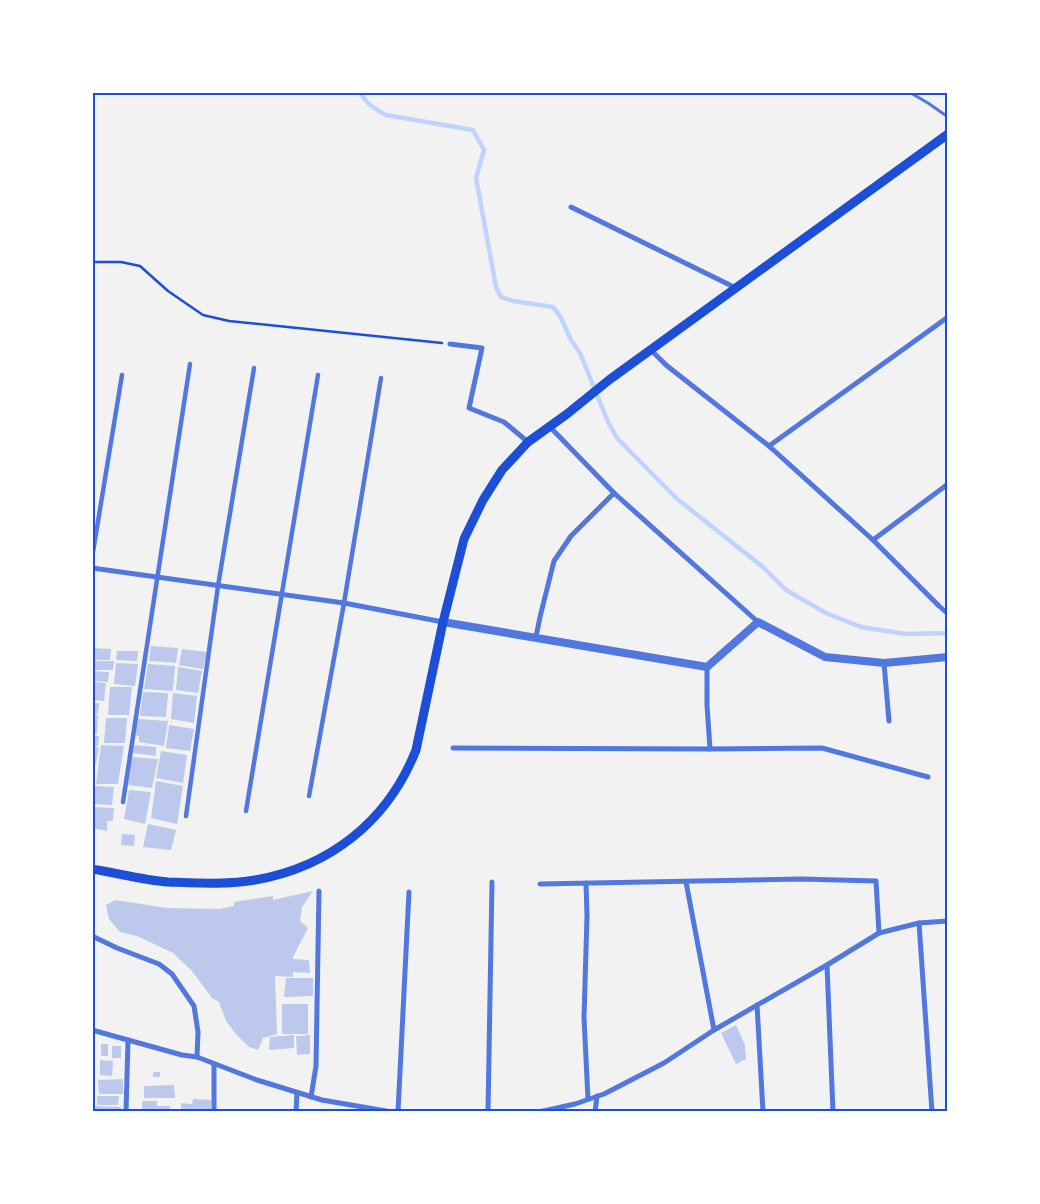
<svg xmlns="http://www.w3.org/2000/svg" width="1040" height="1204" font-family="'Work Sans',sans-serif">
<rect width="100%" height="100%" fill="#f2f2f2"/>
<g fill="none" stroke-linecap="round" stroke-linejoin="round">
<path stroke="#bfd3fe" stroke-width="4.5" d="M 361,92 C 364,103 377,110 386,115 L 473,130 L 484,150 L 476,178 L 496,287 L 501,297 L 513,301 L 553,307 L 560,316 L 571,340 L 580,353 L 608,422 L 617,438 L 676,498 L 764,568 L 786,590 L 826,613 L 861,627 L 906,634 L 948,633"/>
</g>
<g fill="#bdc9ec">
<polygon points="151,646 178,648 176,663 149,661"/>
<polygon points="92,648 111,649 110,660 92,660"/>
<polygon points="182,649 207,652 203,669 179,665"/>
<polygon points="117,651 138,651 137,661 116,660"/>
<polygon points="92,661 114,661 113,670 92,670"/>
<polygon points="116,663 138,664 135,686 114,684"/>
<polygon points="148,664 175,666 173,691 144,689"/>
<polygon points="178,667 202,671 198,693 176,690"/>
<polygon points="92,671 109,672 108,682 92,681"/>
<polygon points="92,682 106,683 104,701 92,700"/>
<polygon points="110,687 132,687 129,715 108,715"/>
<polygon points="143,692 168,693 166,717 140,716"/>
<polygon points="173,693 197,696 194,723 171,719"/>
<polygon points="92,703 99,703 98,714 92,713"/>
<polygon points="92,715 98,715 97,734 92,734"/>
<polygon points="106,718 127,718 125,743 104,743"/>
<polygon points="138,719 168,721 164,746 139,742 139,736 135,735"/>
<polygon points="169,725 194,729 190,751 166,748"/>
<polygon points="92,736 99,736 98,746 92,745"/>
<polygon points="101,745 124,746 118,784 96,784"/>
<polygon points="134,745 156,747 156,756 133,753"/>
<polygon points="92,747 99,747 96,764 92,764"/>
<polygon points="161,751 187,755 183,783 156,778"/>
<polygon points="132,757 158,759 152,788 128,785"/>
<polygon points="156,781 183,786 177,824 151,818"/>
<polygon points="95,786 114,787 112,805 93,804"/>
<polygon points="129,790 151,792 145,824 124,819"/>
<polygon points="92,807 114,808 113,821 107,821 107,831 92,828"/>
<polygon points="148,824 176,830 171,850 143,847"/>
<polygon points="122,834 135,835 134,846 121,845"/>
<polygon points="313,891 302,907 300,921 308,928 293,957 293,959 309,960 310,973 293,972 293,977 275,976 277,1034 263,1038 258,1050 249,1047 235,1033 226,1021 219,1002 212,998 192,971 173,953 137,936 120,932 109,919 106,905 115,900 167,908 219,909 234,906 234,902 273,896 273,900"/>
<polygon points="286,978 313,978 313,996 284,997"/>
<rect x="282" y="1004" width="26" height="30"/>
<polygon points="736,1025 745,1045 746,1059 736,1064 721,1033"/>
<polygon points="294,1035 294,1048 269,1050 270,1037"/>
<polygon points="310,1035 310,1054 297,1055 296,1036"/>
<rect x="101" y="1044" width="7" height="12"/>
<rect x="112" y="1046" width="9" height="12"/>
<polygon points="100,1060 113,1061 112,1076 100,1075"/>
<rect x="153" y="1072" width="7" height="5"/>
<polygon points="123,1079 123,1094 99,1094 98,1080"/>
<polygon points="174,1085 175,1098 144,1098 144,1086"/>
<polygon points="97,1096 119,1096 118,1105 97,1105"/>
<polygon points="193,1099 211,1100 211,1112 181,1111 181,1103 192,1104"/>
<polygon points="142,1101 157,1101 157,1106 170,1106 170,1112 142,1112"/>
<polygon points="94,1106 121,1107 121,1112 94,1112"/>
</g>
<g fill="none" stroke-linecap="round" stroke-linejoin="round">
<polyline stroke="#1d4ed8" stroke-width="2.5" points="92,262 121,262 140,266 168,291 203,315 229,321 442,343"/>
<polyline stroke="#5277de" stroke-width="3" points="909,92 928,103 948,117"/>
<g stroke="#5277de" stroke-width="4.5">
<polyline points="92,558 122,375"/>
<polyline points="938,605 948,614"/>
<polyline points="309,796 344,603 381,378"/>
<polyline points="123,802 190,364"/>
<polyline points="246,811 318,375"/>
<polyline points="186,816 218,586 254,368"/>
</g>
<g stroke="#5277de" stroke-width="5">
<polyline points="571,207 736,288"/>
<polyline points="450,344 482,348 469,408 504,422 528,442"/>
<polyline points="650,349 666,365 769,446 873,540 938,605"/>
<polyline points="549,426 614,493 758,622"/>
<polyline points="769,446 948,317"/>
<polyline points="873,540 948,484"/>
<polyline points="92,568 344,603 443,622"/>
<polyline points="536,637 540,617 554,561 571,536 614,493"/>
<polyline points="884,663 889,721"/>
<polyline points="707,667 707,705 710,749"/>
<polyline points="453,748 710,749 822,748 928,777"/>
<polyline points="686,882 714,1030"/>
<polyline points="586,883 587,916 584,1018 588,1099"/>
<polyline points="540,884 801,879 876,881 879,933"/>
<polyline points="919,923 932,1112"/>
<polyline points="92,936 117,948 159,964 172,974 194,1006 198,1032 197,1057"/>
<polyline points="827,965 833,1112"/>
<polyline points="757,1005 763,1112"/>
<polyline points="92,1030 182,1055 197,1057 257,1080 322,1100 392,1112"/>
<polyline points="311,1097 316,1066 319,891"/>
<polyline points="126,1112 128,1040"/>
<polyline points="214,1112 214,1065"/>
<polyline points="296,1112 297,1093"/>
<polyline points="398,1112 409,892"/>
<polyline points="488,1112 492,882"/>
<polyline points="539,1112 575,1104 604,1094 664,1063 714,1030 827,965 879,933 919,923 948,921"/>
<polyline points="595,1112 597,1096"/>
</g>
<polyline stroke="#5277de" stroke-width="8" points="443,622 707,667 758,622 825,657 884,663 948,657"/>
<path stroke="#1d4ed8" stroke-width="9" d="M 92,869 C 117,873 143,880 168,882 C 196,883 227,885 255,880 C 330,867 388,821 416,750 L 443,622 L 464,539 L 483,500 L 502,470 L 528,442 L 567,414 L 609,380 L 948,134"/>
</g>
<rect width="1040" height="1204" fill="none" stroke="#ffffff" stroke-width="188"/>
<rect x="94" y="94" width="852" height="1016" fill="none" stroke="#1d4ed8" stroke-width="2"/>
</svg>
